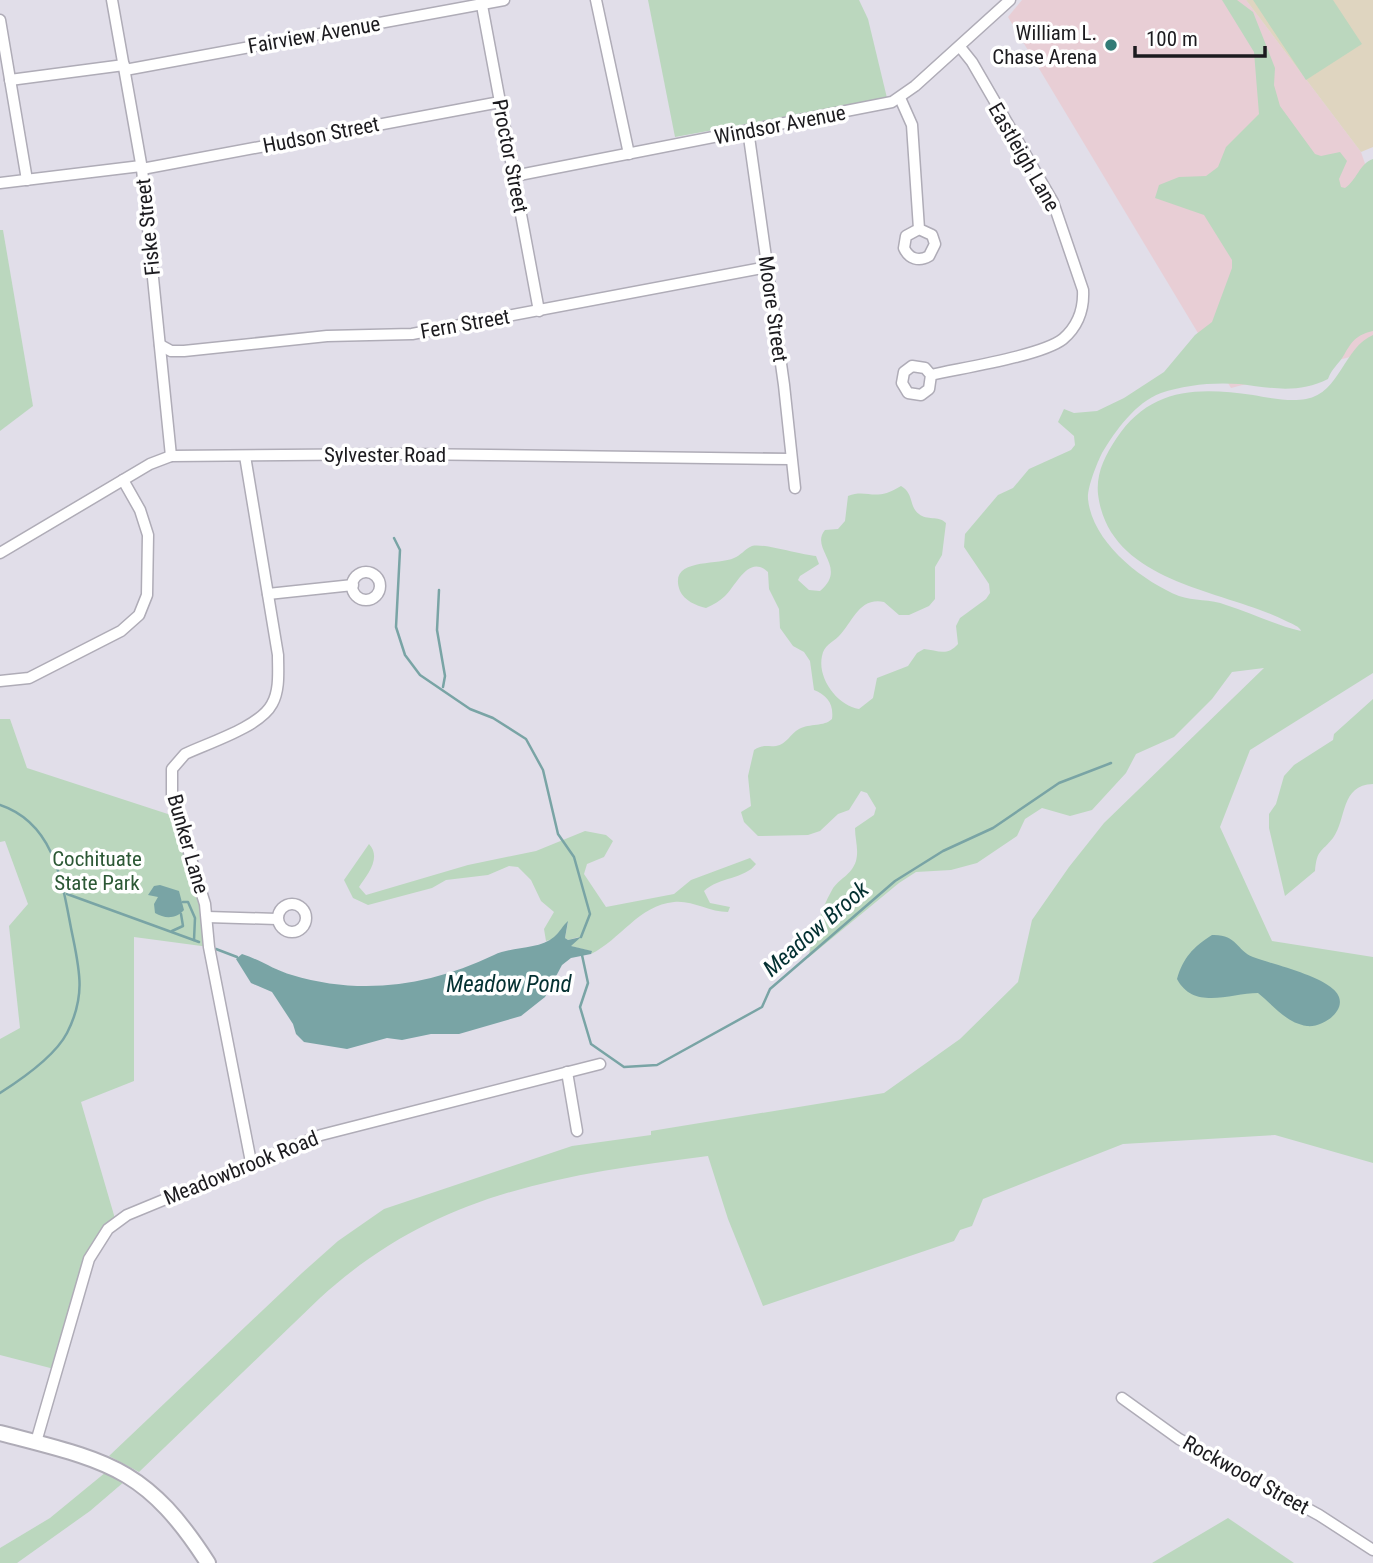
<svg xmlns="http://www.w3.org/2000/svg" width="1373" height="1563" font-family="'Roboto Condensed',sans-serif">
<rect width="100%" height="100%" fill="#e1dee9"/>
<polygon fill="#e8ced5" points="1022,0 1246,0 1361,152 1373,187 1373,351 1231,388 1008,17"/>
<polygon fill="#dfd5c0" points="1246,0 1373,0 1373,147 1361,152"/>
<g fill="#bbd7be">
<polygon points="648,0 859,0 868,19 887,98 675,137"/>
<path d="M 1222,0 L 1237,0 L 1253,12 L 1275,68 L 1274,85 L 1280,106 L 1315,154 L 1321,156 L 1340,152 L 1347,161 L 1339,179 L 1341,187 L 1345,188 C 1357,180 1359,164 1373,159 L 1373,331 C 1356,335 1352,341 1344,355 C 1338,365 1332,368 1328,379 C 1299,394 1270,388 1239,384 C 1213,382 1184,385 1161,393 C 1135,403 1116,430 1102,453 C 1097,463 1087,488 1088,499 C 1092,542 1142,581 1179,596 C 1193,601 1211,599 1226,605 C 1252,613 1275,625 1301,631 C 1300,627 1293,624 1286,621 C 1223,589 1109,584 1098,494 C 1096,473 1105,456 1116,439 C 1150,387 1198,387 1253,395 C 1269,398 1290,402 1306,399 C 1340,393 1344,347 1373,335 L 1373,673 L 1250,750 L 1220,827 L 1272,941 L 1373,957 L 1373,1163 L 1275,1135 L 1123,1144 L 983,1199 L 972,1226 L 960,1230 L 954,1241 L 763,1306 L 728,1219 L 708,1156 C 559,1175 435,1193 320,1298 L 139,1472 L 109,1456 L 302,1273 L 338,1241 L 384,1209 L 572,1146 L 651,1135 L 651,1131 L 884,1093 L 960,1039 L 1018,982 L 1032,920 L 1069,867 L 1104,823 L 1264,668 L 1232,672 L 1212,699 L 1174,737 L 1136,754 L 1126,773 L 1092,810 L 1070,816 L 1042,808 L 1025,819 L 1017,836 L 977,863 L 951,870 L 916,872 L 899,883 L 808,958 C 814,935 820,911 832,890 C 839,878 851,876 856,861 C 859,849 855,840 855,828 L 874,815 L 876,808 L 867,793 L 861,791 L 849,810 L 838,814 L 820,831 L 808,835 L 758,836 L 744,822 L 741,812 L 751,806 L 748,776 L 754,750 C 763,744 767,747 776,746 C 787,744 790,734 799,729 C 810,723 824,727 832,719 C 834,704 827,695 814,690 L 810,661 L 804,652 L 793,646 L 780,628 L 779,609 L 769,589 L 768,572 C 749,554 737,584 725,596 C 720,601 713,605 706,608 C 696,606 684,600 680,591 C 667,557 718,566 734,558 C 740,556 745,549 752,546 C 764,543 801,555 816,556 L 819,564 L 800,576 L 798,580 L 809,590 L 820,591 C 849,567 809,549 825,530 L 838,529 L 845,521 L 848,496 C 868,488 874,503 901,486 C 914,493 909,507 919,514 C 927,521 938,515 946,523 L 942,555 L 935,567 L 935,599 L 929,606 L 909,615 L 899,615 L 884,602 C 859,597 853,622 839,636 C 832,643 824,645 822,656 C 817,679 838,706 859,709 L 873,698 L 877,678 L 908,666 L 917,653 L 924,649 C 937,650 947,657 958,644 L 956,626 L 960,618 L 986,599 L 990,593 L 989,584 L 964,547 L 965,534 L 998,495 L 1013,488 L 1029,469 L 1071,450 L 1075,445 L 1074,436 L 1058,422 L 1064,409 L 1074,413 L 1097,411 L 1124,398 L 1164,372 L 1195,335 L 1212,322 L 1232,268 L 1232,260 L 1204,215 L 1155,198 L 1159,185 L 1179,177 L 1206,176 L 1218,167 L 1226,147 L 1259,114 L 1254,52 Z"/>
<polygon points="1253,0 1333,0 1362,44 1306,80"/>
<polygon points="0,230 3,230 33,406 0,431"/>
<path d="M 1373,699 L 1373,784 C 1340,785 1347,819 1333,838 C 1321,853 1317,849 1315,871 L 1285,896 L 1269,828 L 1269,814 L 1276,804 L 1284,776 L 1294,765 L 1333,740 L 1334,734 Z"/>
<polygon points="0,719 10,719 27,768 177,817 202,892 209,947 134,937 134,1081 81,1102 116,1222 100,1238 58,1370 0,1355 0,1039 20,1028 9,926 28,904 5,841 0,842"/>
<path d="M 585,831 L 606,835 L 613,841 L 604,857 L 587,864 L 584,874 L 606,907 L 674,894 L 691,880 L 750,858 L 756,864 C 745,879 719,877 704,891 L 710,903 L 730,907 L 728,912 C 709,912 692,900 674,902 C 639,905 620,940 591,954 L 591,951 L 570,946 L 579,937 L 568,940 L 565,938 L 568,922 L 553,939 L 546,941 L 544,929 L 554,912 L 541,901 L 531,880 L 518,867 L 509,866 L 488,875 L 446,880 L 432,888 L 368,905 L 353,898 L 344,880 L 369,844 C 382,858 367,875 359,887 L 366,895 L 468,865 L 536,851 Z"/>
<polygon points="106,1472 125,1481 90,1511 17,1563 0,1563 0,1548 50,1518"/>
<polygon points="1228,1518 1294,1563 1152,1563"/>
</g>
<g fill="#79a4a5">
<path d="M 160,885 L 179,891 L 184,910 C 176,919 165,919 155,913 L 154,904 L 158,897 L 148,895 L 154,886 Z"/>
<path d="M 568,921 L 565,938 L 568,940 L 581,937 L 571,946 L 592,951 L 591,954 L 571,958 L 562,965 L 545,997 L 521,1016 L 459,1034 L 431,1034 L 402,1040 L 387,1038 L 347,1049 L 304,1042 L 296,1034 L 293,1024 L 272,992 L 251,983 L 236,959 L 242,954 C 259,959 274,970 292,975 C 362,996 429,986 494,955 C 512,946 539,950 554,937 C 560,932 563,925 568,921 Z"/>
<path d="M 1212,935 C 1237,934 1236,950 1253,957 C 1275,965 1316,974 1333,989 C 1353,1006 1325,1028 1307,1026 C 1286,1023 1273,1005 1258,993 C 1231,993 1194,1011 1177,979 C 1183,958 1193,947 1212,935 Z"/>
</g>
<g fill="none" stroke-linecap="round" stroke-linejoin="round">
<g stroke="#79a4a5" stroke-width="2.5">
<polyline points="394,538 400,550 396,627 405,655 420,675 470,709 493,718 526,739 543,770 558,834 574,857 590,914 581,937"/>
<polyline points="439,590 437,630 445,676 443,687"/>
<path d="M 0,805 C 54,823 62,881 71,928 C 79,968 87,994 67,1033 C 55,1056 22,1079 0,1093"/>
<polyline points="67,894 199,942"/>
<polyline points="183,902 188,902 195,918 194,940"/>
<polyline points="172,931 183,926 181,914"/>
<polyline points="216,949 237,957"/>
<polyline points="582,955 588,983 580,1007 591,1044 624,1067 657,1065 762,1007 770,989 895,881 943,851 993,828 1059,783 1111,763"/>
</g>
<defs>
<g id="minor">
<polyline points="112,0 142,169 171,456"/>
<polyline points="481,0 539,311"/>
<polyline points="596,0 629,154"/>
<polyline points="0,20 27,180"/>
<polyline points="125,70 504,0"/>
<polyline points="10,80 124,65"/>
<path d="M 900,98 L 912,125 L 919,229 L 906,236 L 904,248 C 909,259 919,262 929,256 L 935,244 L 932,235 L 919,229"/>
<polyline points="748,130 784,385 795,488"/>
<polyline points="142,169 500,102"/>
<polyline points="514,176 892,102 915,86 1010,0"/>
<polyline points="0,183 141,166"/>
<polyline points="160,345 171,351 184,351 327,336 412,334 767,267"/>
<path d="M 931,375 L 929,389 L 921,395 L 908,393 L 902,383 L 904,372 L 912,366 L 925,368 L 931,375 C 961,368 1041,356 1063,339 C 1078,326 1084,309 1083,290 L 1053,202 L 972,62 L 960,47"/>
<path d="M 245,456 L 278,655 C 278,671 280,690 272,704 C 260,727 208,743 185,754 L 172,769 L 172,797 L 205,904 L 209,947 L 251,1162"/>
<polyline points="0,553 150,464 171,456 404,454 791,459"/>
<circle cx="366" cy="586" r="14"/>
<polyline points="268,594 353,585"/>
<polyline points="0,681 29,678 121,631 139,615 147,595 148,535 140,510 123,480"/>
<circle cx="292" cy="918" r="14"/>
<polyline points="207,917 277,919"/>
<polyline points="567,1072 577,1131"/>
<polyline points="1122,1398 1179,1439 1319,1515 1373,1550"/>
<polyline points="36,1442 89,1259 108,1229 127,1215 321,1135 600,1064"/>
</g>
<path id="secondary" d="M 0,1433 C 106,1461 145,1465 208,1563"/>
</defs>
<use href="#minor" stroke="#afacb7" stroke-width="13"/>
<use href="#secondary" stroke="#afacb7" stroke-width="18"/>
<use href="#minor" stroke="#fff" stroke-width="10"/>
<use href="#secondary" stroke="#fff" stroke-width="14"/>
</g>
<circle fill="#327b76" stroke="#fff" stroke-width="2.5" cx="1111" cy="45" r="7"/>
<g text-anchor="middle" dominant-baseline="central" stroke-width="7" stroke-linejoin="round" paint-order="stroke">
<g font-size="21" fill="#1c1b1f" stroke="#fff" text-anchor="end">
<text x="1097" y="33">William L.<tspan x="1097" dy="24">Chase Arena</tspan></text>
</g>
<g font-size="21" fill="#1c1b1f" stroke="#fff">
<text transform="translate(314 35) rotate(-10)">Fairview Avenue</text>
<text transform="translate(780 125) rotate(-11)">Windsor Avenue</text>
<text transform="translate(321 135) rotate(-11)">Hudson Street</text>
<text transform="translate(510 156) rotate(79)">Proctor Street</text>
<text transform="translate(1024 157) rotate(60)">Eastleigh Lane</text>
<text transform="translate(148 227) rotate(-96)">Fiske Street</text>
<text transform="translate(773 309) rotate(82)">Moore Street</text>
<text transform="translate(465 324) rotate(-10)">Fern Street</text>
<text x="385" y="455">Sylvester Road</text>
<text transform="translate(188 844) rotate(74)">Bunker Lane</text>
<text transform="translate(241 1168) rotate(-22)">Meadowbrook Road</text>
<text transform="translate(1246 1475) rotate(29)">Rockwood Street</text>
</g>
<g font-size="21" fill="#2c5835" stroke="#fff">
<text x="97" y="859">Cochituate<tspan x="97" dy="24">State Park</tspan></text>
</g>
<g font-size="23" font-style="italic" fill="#033031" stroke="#fff">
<text transform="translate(816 929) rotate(-41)">Meadow Brook</text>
<text x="509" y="984">Meadow Pond</text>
</g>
</g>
<path d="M1135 46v10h130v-10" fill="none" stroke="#1c1b1f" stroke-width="3.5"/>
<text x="1146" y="46" font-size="21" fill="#1c1b1f" stroke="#ffffff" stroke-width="5" paint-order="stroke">100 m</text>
</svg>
